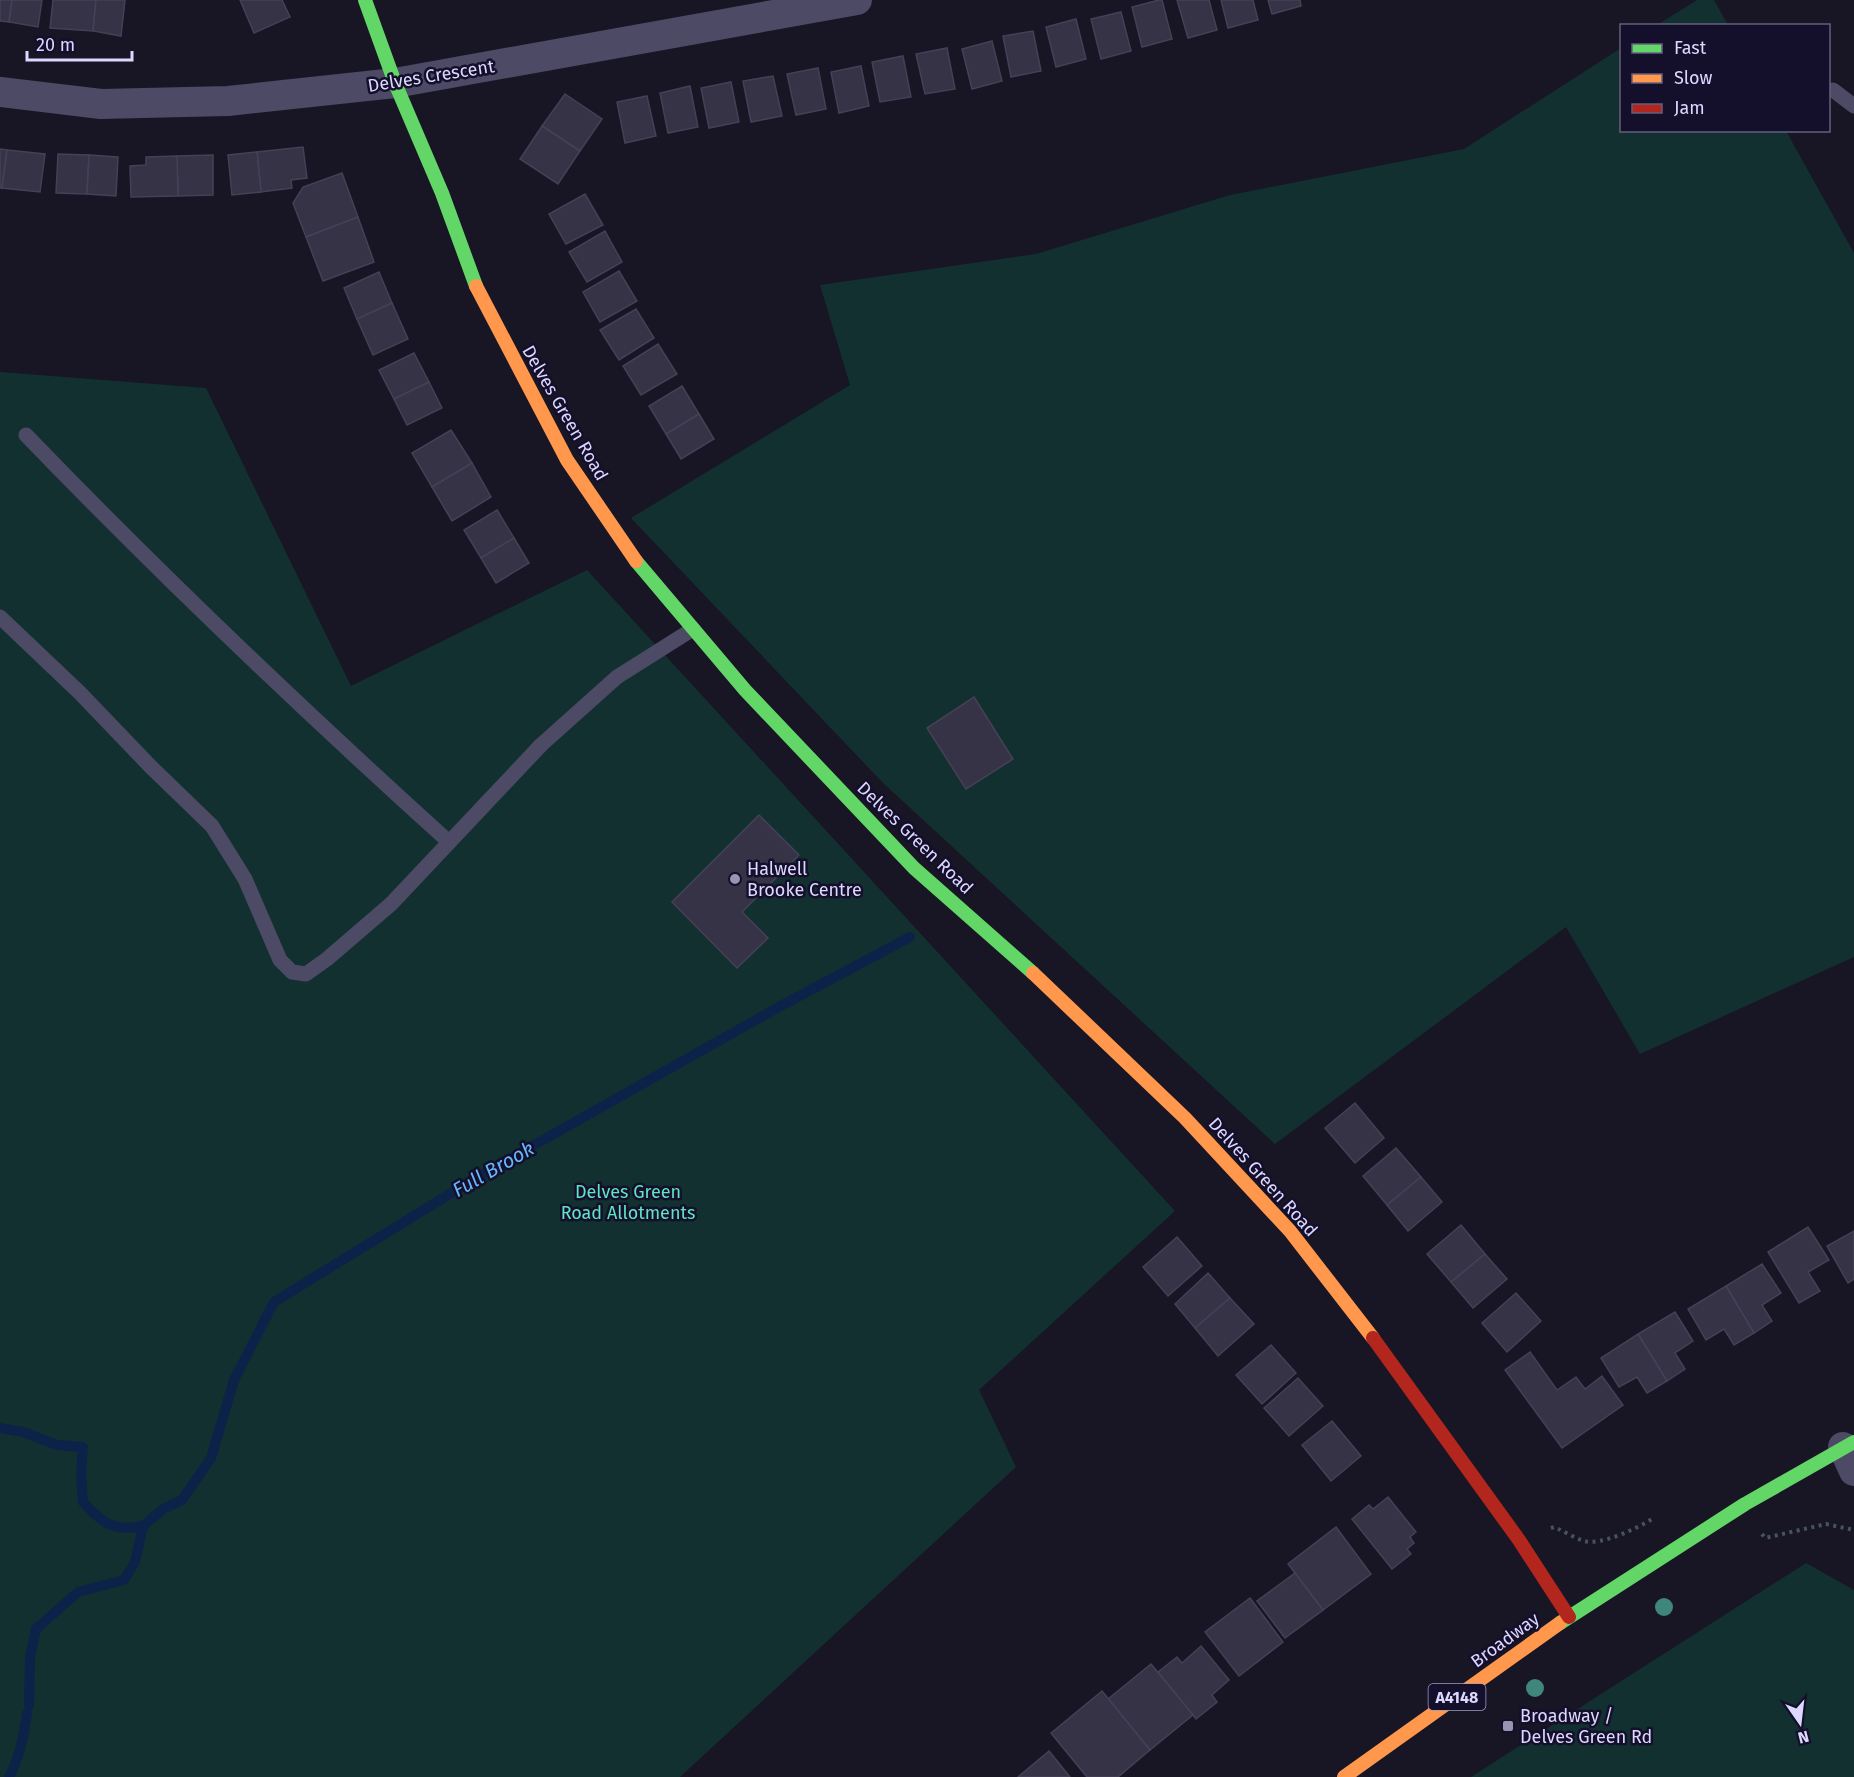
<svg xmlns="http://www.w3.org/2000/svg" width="1854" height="1777" font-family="'Fira Sans',sans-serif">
<rect width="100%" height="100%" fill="#181524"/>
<g fill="#133031">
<polygon points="1697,0 1714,0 1728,25 1657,25"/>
<polygon points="1621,48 1622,130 1786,131 1854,253 1854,957 1640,1054 1566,927 1275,1144 883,783 631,518 850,385 820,285 1036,254 1230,195 1464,149"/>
<polygon points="0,372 206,388 351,686 587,570 1175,1211 979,1390 1016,1467 680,1777 0,1777"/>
<polygon points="1806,1563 1854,1590 1854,1777 1471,1777"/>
</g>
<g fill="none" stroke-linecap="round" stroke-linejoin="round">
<g stroke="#0c2249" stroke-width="10">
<path d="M 0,1428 L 23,1432 L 57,1445 L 83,1447 L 81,1474 L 83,1502 C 103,1523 112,1532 143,1526"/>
<polyline points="29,1705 30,1657 36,1629 78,1592 124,1580 135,1562 143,1526 163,1509 182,1500 211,1458 234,1380 274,1302 479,1176 777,1008 910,937"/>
<path d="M 9,1777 C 20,1757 24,1735 27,1713"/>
</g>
</g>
<g fill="#363346" stroke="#454057" stroke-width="1.5">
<polygon points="0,0 12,0 9,22 0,21"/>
<polygon points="12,0 42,0 38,27 9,22"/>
<polygon points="53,0 96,0 93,31 50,28"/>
<polygon points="96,0 125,0 121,36 93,31"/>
<polygon points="240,0 282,0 290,17 254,33"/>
<polygon points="1159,0 1162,0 1172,39 1142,47 1132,7"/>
<polygon points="1177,0 1209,0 1217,30 1188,38"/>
<polygon points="1221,0 1253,0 1258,20 1228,28"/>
<polygon points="1268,0 1300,0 1301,6 1272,14"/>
<polygon points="1121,12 1131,51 1101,59 1091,19"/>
<polygon points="1076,19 1086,59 1056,67 1046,27"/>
<polygon points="1033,31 1041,71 1011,77 1003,36"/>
<polygon points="992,41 1002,81 972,89 962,49"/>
<polygon points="947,48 955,89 925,94 916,54"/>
<polygon points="903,56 911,97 880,102 872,62"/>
<polygon points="861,66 869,106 839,113 831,72"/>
<polygon points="818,68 826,109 796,115 787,74"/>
<polygon points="773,76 782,116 751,122 743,81"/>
<polygon points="731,82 739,122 709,128 701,88"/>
<polygon points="690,86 698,127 668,133 660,93"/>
<polygon points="565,94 602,119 580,151 542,126"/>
<polygon points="647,96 656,136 625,143 617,102"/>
<polygon points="542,126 580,151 558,184 520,159"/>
<polygon points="303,147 307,178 291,180 292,188 261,192 257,152"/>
<polygon points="0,149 7,150 2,188 0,188"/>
<polygon points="7,150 45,154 40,192 2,188"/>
<polygon points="257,152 261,192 232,195 228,155"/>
<polygon points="58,154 89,155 87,194 56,193"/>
<polygon points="89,155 118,157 116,196 87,194"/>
<polygon points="213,155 213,195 178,196 177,156"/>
<polygon points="177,156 178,196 131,197 130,166 146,165 146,157"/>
<polygon points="342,173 358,217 306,237 293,203 303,187"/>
<polygon points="585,194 603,225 566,244 549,214"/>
<polygon points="358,217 374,262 323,281 306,237"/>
<polygon points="605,231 622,262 587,282 569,252"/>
<polygon points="619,271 637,301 600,322 583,292"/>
<polygon points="379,272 392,303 357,319 344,288"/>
<polygon points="392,303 408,339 373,355 357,319"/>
<polygon points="636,309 654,338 619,360 600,330"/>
<polygon points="658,344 677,374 641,395 623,366"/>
<polygon points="414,353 429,382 394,399 379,370"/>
<polygon points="429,382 442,408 407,425 394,399"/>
<polygon points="682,386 699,414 666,434 649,406"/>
<polygon points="699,414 714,439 681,459 666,434"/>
<polygon points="451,430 472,463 432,487 412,453"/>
<polygon points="472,463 491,497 452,521 432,487"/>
<polygon points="497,510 514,538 481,558 464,530"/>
<polygon points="514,538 529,563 496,583 481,558"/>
<polygon points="974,697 1013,759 966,789 927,728"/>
<polygon points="759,815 799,855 742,912 768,938 737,968 672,902"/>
<polygon points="1355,1103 1384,1138 1355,1163 1325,1128"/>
<polygon points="1396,1148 1421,1177 1387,1205 1363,1176"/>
<polygon points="1421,1177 1442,1202 1408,1231 1387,1205"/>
<polygon points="1461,1225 1485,1254 1451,1282 1427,1254"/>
<polygon points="1808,1227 1829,1260 1808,1272 1820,1291 1799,1303 1768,1252"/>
<polygon points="1854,1231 1854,1279 1848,1283 1827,1246"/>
<polygon points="1177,1237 1202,1266 1168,1296 1143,1267"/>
<polygon points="1485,1254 1507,1279 1473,1308 1451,1282"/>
<polygon points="1762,1264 1781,1293 1762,1305 1772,1321 1754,1333 1726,1286"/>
<polygon points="1208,1273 1230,1298 1195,1328 1175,1304"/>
<polygon points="1726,1286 1754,1333 1734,1345 1724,1329 1706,1340 1688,1309"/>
<polygon points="1516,1293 1541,1321 1507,1352 1482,1323"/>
<polygon points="1230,1298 1254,1324 1218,1356 1195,1328"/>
<polygon points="1675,1312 1693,1341 1675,1353 1685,1369 1667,1381 1638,1334"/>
<polygon points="1638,1334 1667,1381 1647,1393 1637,1377 1619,1387 1601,1358"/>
<polygon points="1271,1345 1296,1373 1262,1404 1236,1375"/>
<polygon points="1530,1352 1557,1390 1576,1377 1585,1389 1602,1376 1623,1405 1562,1448 1505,1370"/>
<polygon points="1298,1378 1323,1406 1289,1436 1264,1408"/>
<polygon points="1332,1421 1361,1456 1331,1481 1302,1445"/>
<polygon points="1388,1497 1416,1532 1410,1537 1414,1543 1407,1549 1411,1554 1392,1569 1352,1519 1369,1505 1373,1509"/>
<polygon points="1336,1527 1371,1574 1323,1610 1288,1564"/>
<polygon points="1295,1573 1323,1610 1285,1638 1257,1601"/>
<polygon points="1250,1598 1283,1642 1239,1676 1205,1632"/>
<polygon points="1201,1646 1229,1680 1212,1695 1217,1702 1196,1719 1158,1672 1177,1657 1182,1663"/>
<polygon points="1151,1664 1193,1715 1150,1750 1108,1699"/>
<polygon points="1102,1691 1150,1750 1118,1777 1087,1777 1051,1733"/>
<polygon points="1049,1751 1070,1777 1018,1777"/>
</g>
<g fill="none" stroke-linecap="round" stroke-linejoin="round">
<g stroke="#465363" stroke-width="4" stroke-dasharray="3 4.5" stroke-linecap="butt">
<path d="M 1551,1528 L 1554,1527 C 1564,1531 1574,1538 1584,1541 C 1600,1546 1638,1528 1652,1519"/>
<polyline points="1762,1534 1765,1538 1826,1524 1854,1530"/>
</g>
<g stroke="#4c4a65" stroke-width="15">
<polyline points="1833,90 1854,106"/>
<path d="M 26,435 C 162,576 304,711 449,842"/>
<polyline points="0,617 80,693 149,765 212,826 245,879 280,960 292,972 306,974 327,959 391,904 541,745 617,677 693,629"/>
</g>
<g stroke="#4c4a65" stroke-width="30">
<polyline points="0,92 101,104 228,101 395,83 857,0"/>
<polyline points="1843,1447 1854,1471"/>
</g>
<g stroke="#63d668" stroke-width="14">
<polyline points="365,0 395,83 442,193 476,286"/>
<polyline points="636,561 745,690 914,868 1033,973"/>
<polyline points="1560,1623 1745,1504 1854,1442"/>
</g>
<g stroke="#ff974d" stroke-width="14">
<polyline points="476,286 567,460 636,561"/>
<polyline points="1033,973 1185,1118 1290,1231 1373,1338"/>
<polyline points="1344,1777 1560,1623"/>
</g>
<polyline stroke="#b3261e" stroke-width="14" points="1373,1338 1519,1540 1569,1617"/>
</g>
<g fill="#3f877c">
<circle cx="1664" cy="1607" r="9"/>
<circle cx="1535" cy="1688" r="9"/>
</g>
<g fill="#9894b2" stroke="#140f2a" stroke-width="2">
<circle cx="735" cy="879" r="6"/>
<rect x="1502" y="1720" width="12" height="12" rx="3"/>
</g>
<g text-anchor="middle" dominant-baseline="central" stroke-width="5" stroke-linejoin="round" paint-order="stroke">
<rect fill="#140f2a" stroke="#a19cbf" stroke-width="1.5" x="1428.5" y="1684" width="57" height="26" rx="4.5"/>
<g font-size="16" font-weight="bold" fill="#ddd8ff">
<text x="1457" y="1697">A4148</text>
</g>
<g font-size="18" fill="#ddd8ff" stroke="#140f2a">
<text transform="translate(431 76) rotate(-9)">Delves Crescent</text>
<text transform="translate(565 413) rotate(60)">Delves Green Road</text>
<text transform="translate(915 838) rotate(44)">Delves Green Road</text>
<text transform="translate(1263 1177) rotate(48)">Delves Green Road</text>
<text transform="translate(1505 1640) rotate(-36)">Broadway</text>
</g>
<g font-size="18" fill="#ddd8ff" stroke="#140f2a" text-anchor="start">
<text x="747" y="869">Halwell<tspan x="747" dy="21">Brooke Centre</tspan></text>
<text x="1520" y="1716">Broadway /<tspan x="1520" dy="21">Delves Green Rd</tspan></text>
</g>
<g font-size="18" fill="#5fe5c4" stroke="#140f2a">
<text x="628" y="1192">Delves Green<tspan x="628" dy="21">Road Allotments</tspan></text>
</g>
<g font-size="20" font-style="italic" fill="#66b7ff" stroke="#140f2a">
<text transform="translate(493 1169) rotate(-30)">Full Brook</text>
</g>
</g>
<rect x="1620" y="24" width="210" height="108" fill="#140f2a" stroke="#645f7f" stroke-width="1.5"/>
<rect x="1632" y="44" width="30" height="9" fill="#63d668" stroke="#645f7f" stroke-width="1.5"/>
<text x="1674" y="54" font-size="18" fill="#ddd8ff">Fast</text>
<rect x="1632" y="74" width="30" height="9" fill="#ff974d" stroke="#645f7f" stroke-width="1.5"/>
<text x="1674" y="84" font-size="18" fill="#ddd8ff">Slow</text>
<rect x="1632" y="104" width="30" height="9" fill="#b3261e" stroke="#645f7f" stroke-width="1.5"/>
<text x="1674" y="114" font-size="18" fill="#ddd8ff">Jam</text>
<g transform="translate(1800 1723) rotate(166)" stroke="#140f2a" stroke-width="4.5" paint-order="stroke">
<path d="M0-4.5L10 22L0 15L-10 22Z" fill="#ddd8ff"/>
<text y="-9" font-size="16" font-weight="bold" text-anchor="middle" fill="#ddd8ff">N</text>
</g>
<path d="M27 51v9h105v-9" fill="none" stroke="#ddd8ff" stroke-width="3"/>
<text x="36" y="51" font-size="18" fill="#ddd8ff" stroke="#140f2a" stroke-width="4.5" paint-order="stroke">20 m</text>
</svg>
